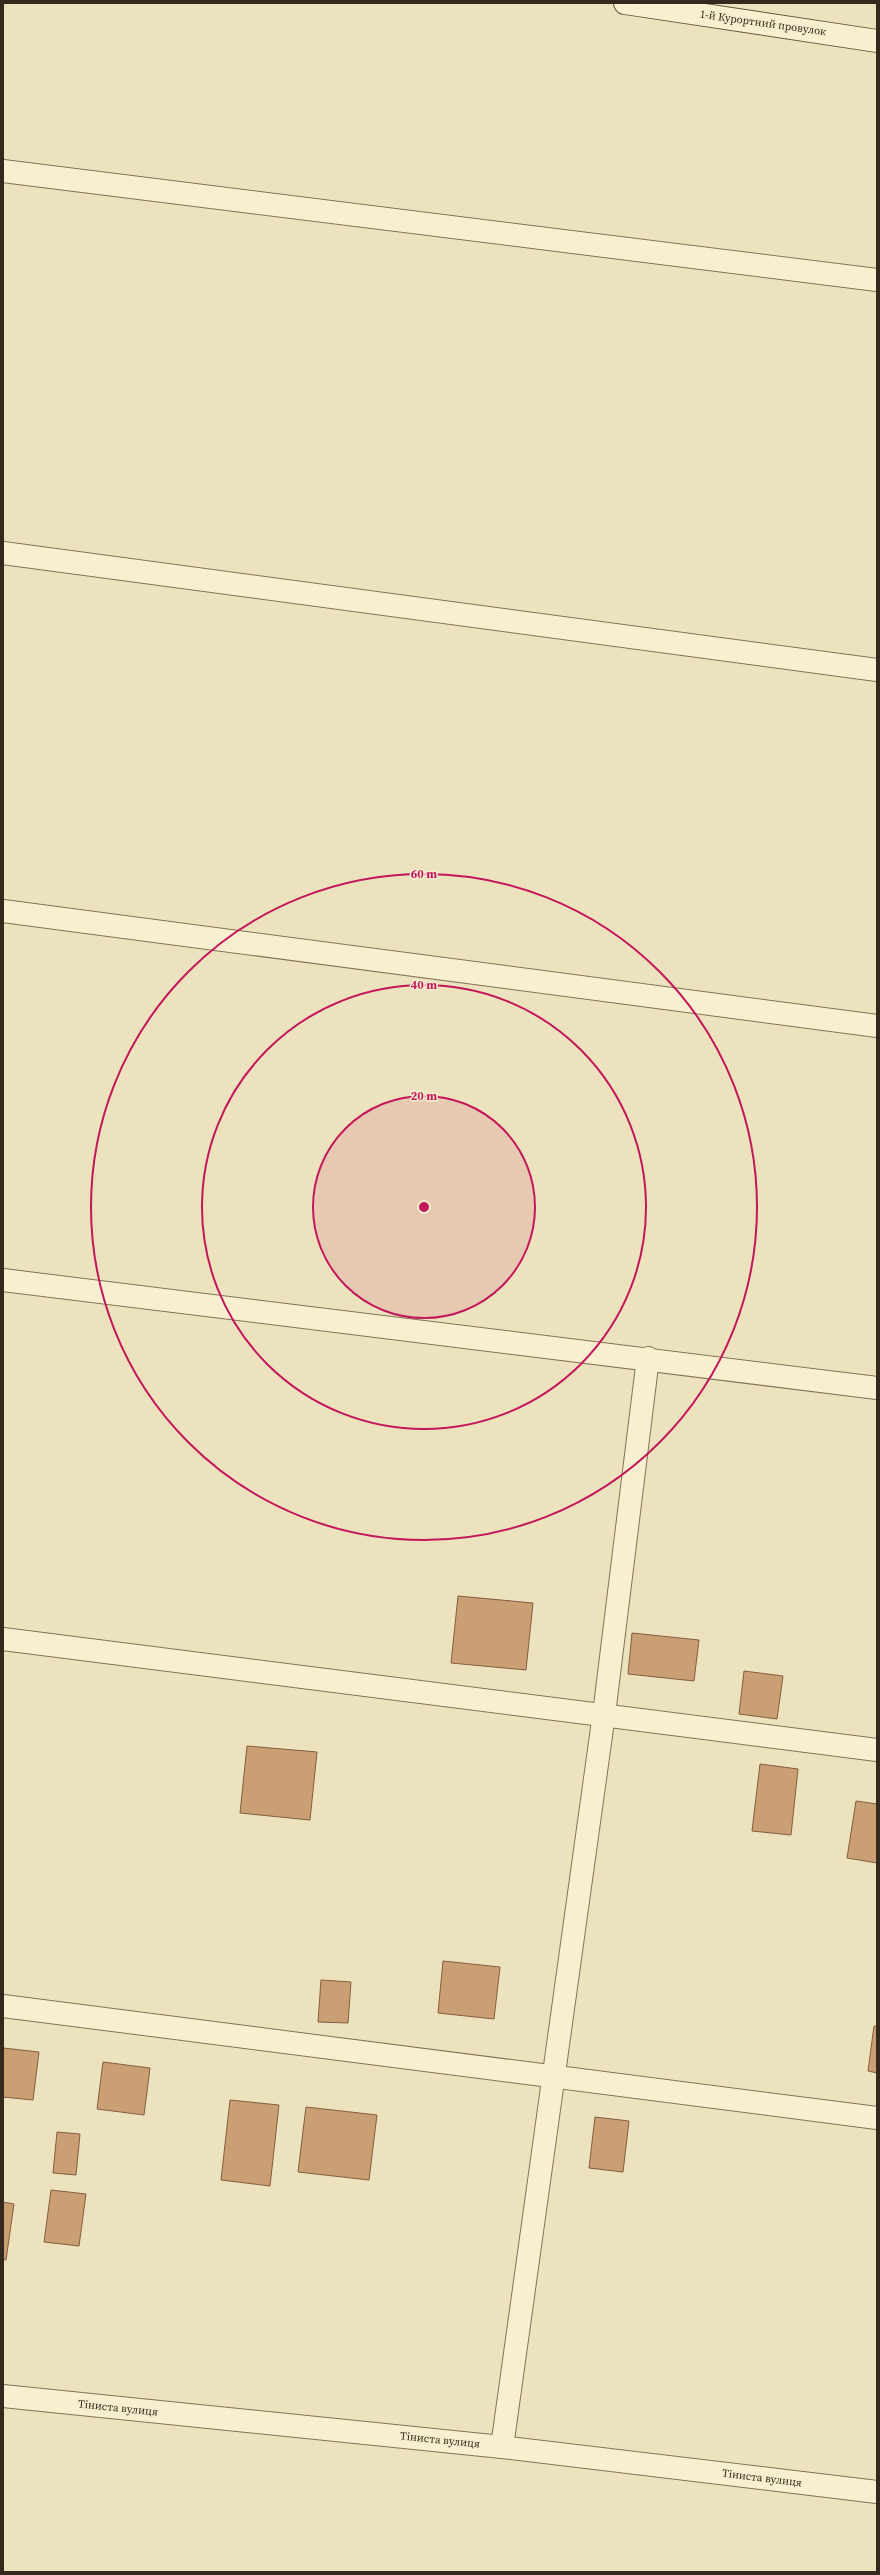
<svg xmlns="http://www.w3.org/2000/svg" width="880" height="2575" font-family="'Source Serif 4',serif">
<rect width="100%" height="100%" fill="#ece2be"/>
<g fill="#ca9f74" stroke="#835e3e">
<polygon points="458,1596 533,1603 526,1670 451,1663"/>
<polygon points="632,1633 699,1640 694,1681 628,1674"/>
<polygon points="744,1671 783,1676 777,1719 739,1714"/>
<polygon points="247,1746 317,1752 310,1820 240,1813"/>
<polygon points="760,1764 798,1769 791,1835 752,1831"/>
<polygon points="856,1801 877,1804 877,1863 847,1858"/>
<polygon points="443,1961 500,1967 494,2019 438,2013"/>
<polygon points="321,1980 351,1982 348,2023 318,2022"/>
<polygon points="874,2026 877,2026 877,2073 868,2071"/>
<polygon points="3,2048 39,2052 33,2100 3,2097"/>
<polygon points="103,2062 150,2068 144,2115 97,2109"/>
<polygon points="230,2100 279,2105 270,2186 221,2180"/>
<polygon points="306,2107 377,2115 369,2180 298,2172"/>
<polygon points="595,2117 629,2121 623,2172 589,2168"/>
<polygon points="57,2132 80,2134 76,2175 53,2173"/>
<polygon points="51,2190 86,2194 79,2246 44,2242"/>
<polygon points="3,2202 14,2204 6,2260 3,2259"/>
</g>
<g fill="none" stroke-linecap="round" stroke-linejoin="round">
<defs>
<g id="street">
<polyline points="3,171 877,280"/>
<polyline points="3,553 877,670"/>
<polyline points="3,911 877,1026"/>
<polyline points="3,1280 877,1388"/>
<polyline points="3,1639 877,1750"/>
<polyline points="3,2006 877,2118"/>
<polyline points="3,2396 502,2447 877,2492"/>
<polyline points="502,2447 604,1714 648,1358"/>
</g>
<polyline id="secondary" points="625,3 877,41"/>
</defs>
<use href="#street" stroke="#847357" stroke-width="24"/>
<use href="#secondary" stroke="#66543b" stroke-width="24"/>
<use href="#street" stroke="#f8efd0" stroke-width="22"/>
<use href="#secondary" stroke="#f8efd0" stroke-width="22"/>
</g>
<circle cx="424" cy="1207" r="111" fill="#c2185b" fill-opacity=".12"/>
<g fill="none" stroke="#c2185b" stroke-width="2">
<circle cx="424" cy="1207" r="111"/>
<circle cx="424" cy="1207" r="222"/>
<circle cx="424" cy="1207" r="333"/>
</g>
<g text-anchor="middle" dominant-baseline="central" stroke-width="3" stroke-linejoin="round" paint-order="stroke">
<g font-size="11" fill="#34291c" stroke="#f4eccd">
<text transform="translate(763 23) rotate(8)">1-й Курортний провулок</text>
<text transform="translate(118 2408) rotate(6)">Тіниста вулиця</text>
<text transform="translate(440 2440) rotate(6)">Тіниста вулиця</text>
<text transform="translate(762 2478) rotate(7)">Тіниста вулиця</text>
</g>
</g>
<circle cx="424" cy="1207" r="6" fill="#c2185b" stroke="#f4eccd" stroke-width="2"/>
<g font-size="12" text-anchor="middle" font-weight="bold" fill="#c2185b" stroke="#f4eccd" stroke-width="3" stroke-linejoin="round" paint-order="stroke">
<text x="424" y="878">60 m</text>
<text x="424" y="989">40 m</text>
<text x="424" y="1100">20 m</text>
</g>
<rect width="880" height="2575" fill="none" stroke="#34291c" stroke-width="8"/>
</svg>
